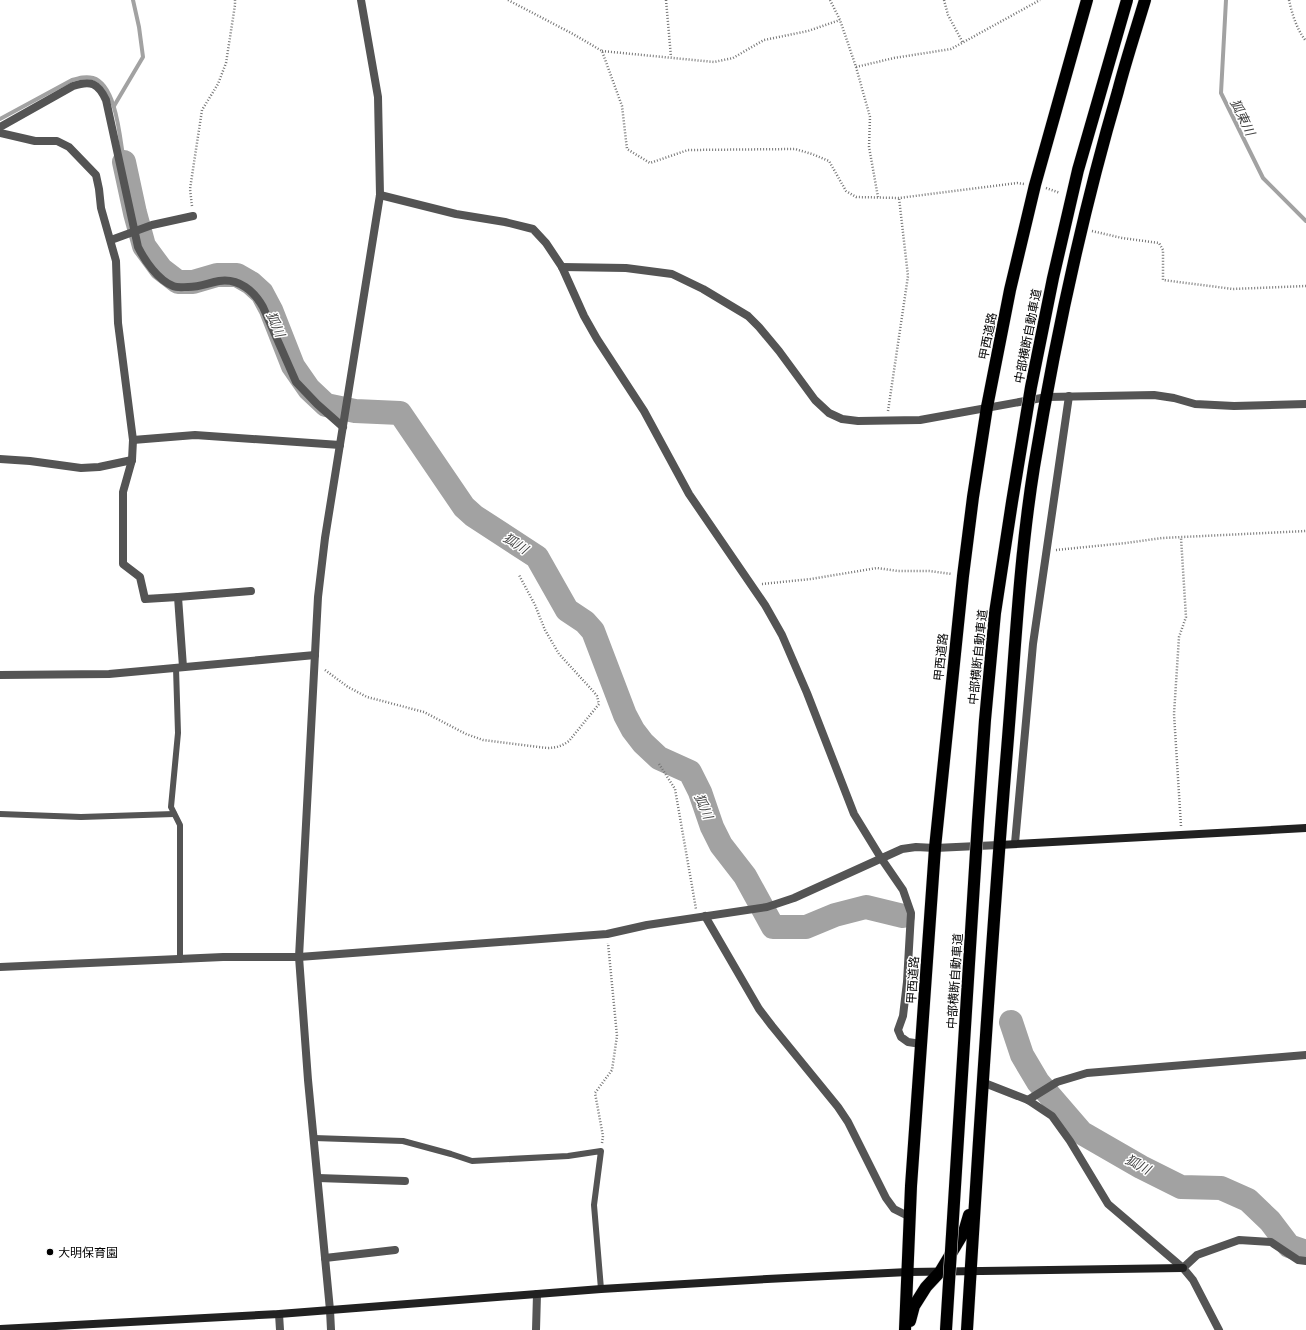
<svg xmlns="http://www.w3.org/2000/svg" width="1306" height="1330" font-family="'Exo 2','Noto Sans JP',sans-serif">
<rect width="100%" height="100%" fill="#fff"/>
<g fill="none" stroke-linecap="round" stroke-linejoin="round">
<g stroke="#a2a2a2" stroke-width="4">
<polyline points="1226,0 1221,93 1263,178 1306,221"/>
<polyline points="114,106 143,57 139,27 133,0"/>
<path d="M 0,119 L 72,80 C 79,78 86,76 93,78 C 117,85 120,141 124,162"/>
</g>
<g stroke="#a2a2a2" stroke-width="24">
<polyline points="124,162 135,213 144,246 161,269 178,282 193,282 217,275 237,275 251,283 262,293 271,310 293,366 309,389 326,405 355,411 400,413 464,507 474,516 537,557 567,610 585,622 593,631 625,715 633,730 643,743 659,758 690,772 700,792 712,827 721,845 745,876 773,927 806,927 835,915 866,907 903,916"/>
<polyline points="1011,1022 1022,1055 1038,1082 1082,1133 1141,1167 1181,1187 1221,1188 1248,1200 1270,1221 1289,1246 1306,1252"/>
</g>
<defs>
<g id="highway">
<polyline points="910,1321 914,1306 926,1287 940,1272 964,1232 969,1215"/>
<polyline points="905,1330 911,1186 935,848 963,576 973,497 987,407 1010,290 1035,185 1087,0"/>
<path d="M 967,1330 C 979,1136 991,943 1007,750 C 1015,655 1019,560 1034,467 C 1055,340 1082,214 1118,91 C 1126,60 1136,30 1145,0"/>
</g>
</defs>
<use href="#highway" stroke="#dbdbdb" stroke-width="13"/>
<g stroke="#767676" stroke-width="2.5" stroke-dasharray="1 2" stroke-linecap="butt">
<polyline points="508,0 573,34 602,51 622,106 627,149 650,163 688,150 795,149 812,154 829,161 846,191 856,197 899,198 1017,183 1024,184"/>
<polyline points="666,0 671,57"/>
<polyline points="830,0 840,20 856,67 870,117 869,147 878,197"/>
<polyline points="944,0 948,15 963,43"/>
<path d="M 1289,0 C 1292,14 1297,30 1306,41"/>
<polyline points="602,51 714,62 733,58 764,40 808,31 840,20"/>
<polyline points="856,67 894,58 951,49 1040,0"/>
<polyline points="1046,188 1060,193"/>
<polyline points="192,206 190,189 202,110 218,84 226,63 235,5 235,0"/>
<polyline points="1092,231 1122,238 1159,243 1163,250 1163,280 1233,289 1306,286"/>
<polyline points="888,411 908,276 899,198"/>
<polyline points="1056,550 1126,543 1162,538 1306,531"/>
<polyline points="762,584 811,579 877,568 898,571 929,571 952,574"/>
<path d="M 325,670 L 348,687 L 367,697 L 424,712 L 466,734 L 483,740 L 547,748 C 556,748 562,746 569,741 L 599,704 L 597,696 L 593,691 L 559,654 L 545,630 L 535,605 L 519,575"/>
<polyline points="659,764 675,789 696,909"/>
<polyline points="1181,826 1174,714 1179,637 1186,617 1181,538"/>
<polyline points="602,1143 603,1136 595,1093 612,1070 617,1036 608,943"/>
</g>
<g stroke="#545454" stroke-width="6">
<polyline points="176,668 178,733 171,807 180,825 180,960"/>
<polyline points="0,814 81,817 174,814"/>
<polyline points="314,1138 403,1141 451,1154 472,1161 568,1156 601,1151 594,1205 601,1289"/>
</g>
<g stroke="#545454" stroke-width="8">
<path d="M 0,127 L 73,86 C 91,80 98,83 106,100 L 138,247 C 145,261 158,280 173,286 C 177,288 183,287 188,287 C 200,287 208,283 219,281 C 239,278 254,291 263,307 L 296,382 L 317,404 L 343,427"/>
<polyline points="0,133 35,141 57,141 69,147 96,175 99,189 101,208 116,261 118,323 133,440 132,460 123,492 123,564 140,577 145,599 178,597 183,667"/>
<polyline points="380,195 456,214 505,222 533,229 546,243 562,267 584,316 597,339 644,411 689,494 765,605 782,635 807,693 854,814 881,858 903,890 911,913 907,982 903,1016 898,1030 901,1037 908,1042 921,1044"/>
<polyline points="111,240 152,225 193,216"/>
<polyline points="562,267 626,268 672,274 703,289 748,316 759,327 779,351 815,400 829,413 842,419 858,421 920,420 1047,397 1154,395 1174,398 1195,404 1234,406 1306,404"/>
<polyline points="133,440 195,435 340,445"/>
<polyline points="0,459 30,461 81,468 99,467 132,460"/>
<polyline points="178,597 251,591"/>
<polyline points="0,675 109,674 315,655"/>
<polyline points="1015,843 1033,644 1069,396"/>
<polyline points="705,916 759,1009 772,1026 838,1107 848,1122 886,1198 894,1209 910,1217"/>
<polyline points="0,967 223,957 299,957 607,934 647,925 767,907 794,898 902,849 916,847 935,848 999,845"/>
<polyline points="982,1082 1028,1100 1052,1116 1070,1141 1108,1204 1183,1268 1193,1280 1219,1330"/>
<polyline points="1028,1100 1057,1082 1087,1073 1306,1055"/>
<polyline points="318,1178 405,1181"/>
<polyline points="325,1258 395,1250"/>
<polyline points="1183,1268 1197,1255 1239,1240 1271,1242 1298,1260 1306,1261"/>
<polyline points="279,1314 280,1330"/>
<polyline points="331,1330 330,1310 308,1080 299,957 318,597 325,538 380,195 378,97 361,0"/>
<polyline points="536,1330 537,1294"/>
</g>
<g stroke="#212121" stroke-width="8">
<polyline points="999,845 1306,828"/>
<polyline points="0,1329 279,1314 601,1289 767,1279 908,1272 1183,1268"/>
</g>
<use href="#highway" stroke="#000" stroke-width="12"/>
<defs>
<polyline id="highway-bridge" points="946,1330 978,820 985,720 995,613 1012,502 1031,387 1053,278 1078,170 1127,0"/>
</defs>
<use href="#highway-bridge" stroke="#dbdbdb" stroke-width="13" stroke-linecap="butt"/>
<use href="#highway-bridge" stroke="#000" stroke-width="12"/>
</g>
<circle fill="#000" stroke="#fff" stroke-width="1.5" cx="50" cy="1252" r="4"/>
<g text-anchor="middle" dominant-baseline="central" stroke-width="3" stroke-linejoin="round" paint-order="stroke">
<g font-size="12" fill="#000" stroke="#fff">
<text transform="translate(987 336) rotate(-79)">甲西道路</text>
<text transform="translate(1027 336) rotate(-79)">中部横断自動車道</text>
<text transform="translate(940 657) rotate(-84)">甲西道路</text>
<text transform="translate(977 657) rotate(-84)">中部横断自動車道</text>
<text transform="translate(912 980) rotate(-86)">甲西道路</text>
<text transform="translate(954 981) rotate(-86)">中部横断自動車道</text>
</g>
<g font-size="12" fill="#000" stroke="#fff" text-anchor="start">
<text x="58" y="1252">大明保育園</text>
</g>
<g font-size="13" font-style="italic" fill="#434343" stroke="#fff">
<text transform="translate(1243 117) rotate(64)">狐東川</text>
<text transform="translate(276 324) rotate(67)">狐川</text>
<text transform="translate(516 543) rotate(33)">狐川</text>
<text transform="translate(704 806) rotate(67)">狐川</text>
<text transform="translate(1138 1164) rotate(28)">狐川</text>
</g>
</g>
</svg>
